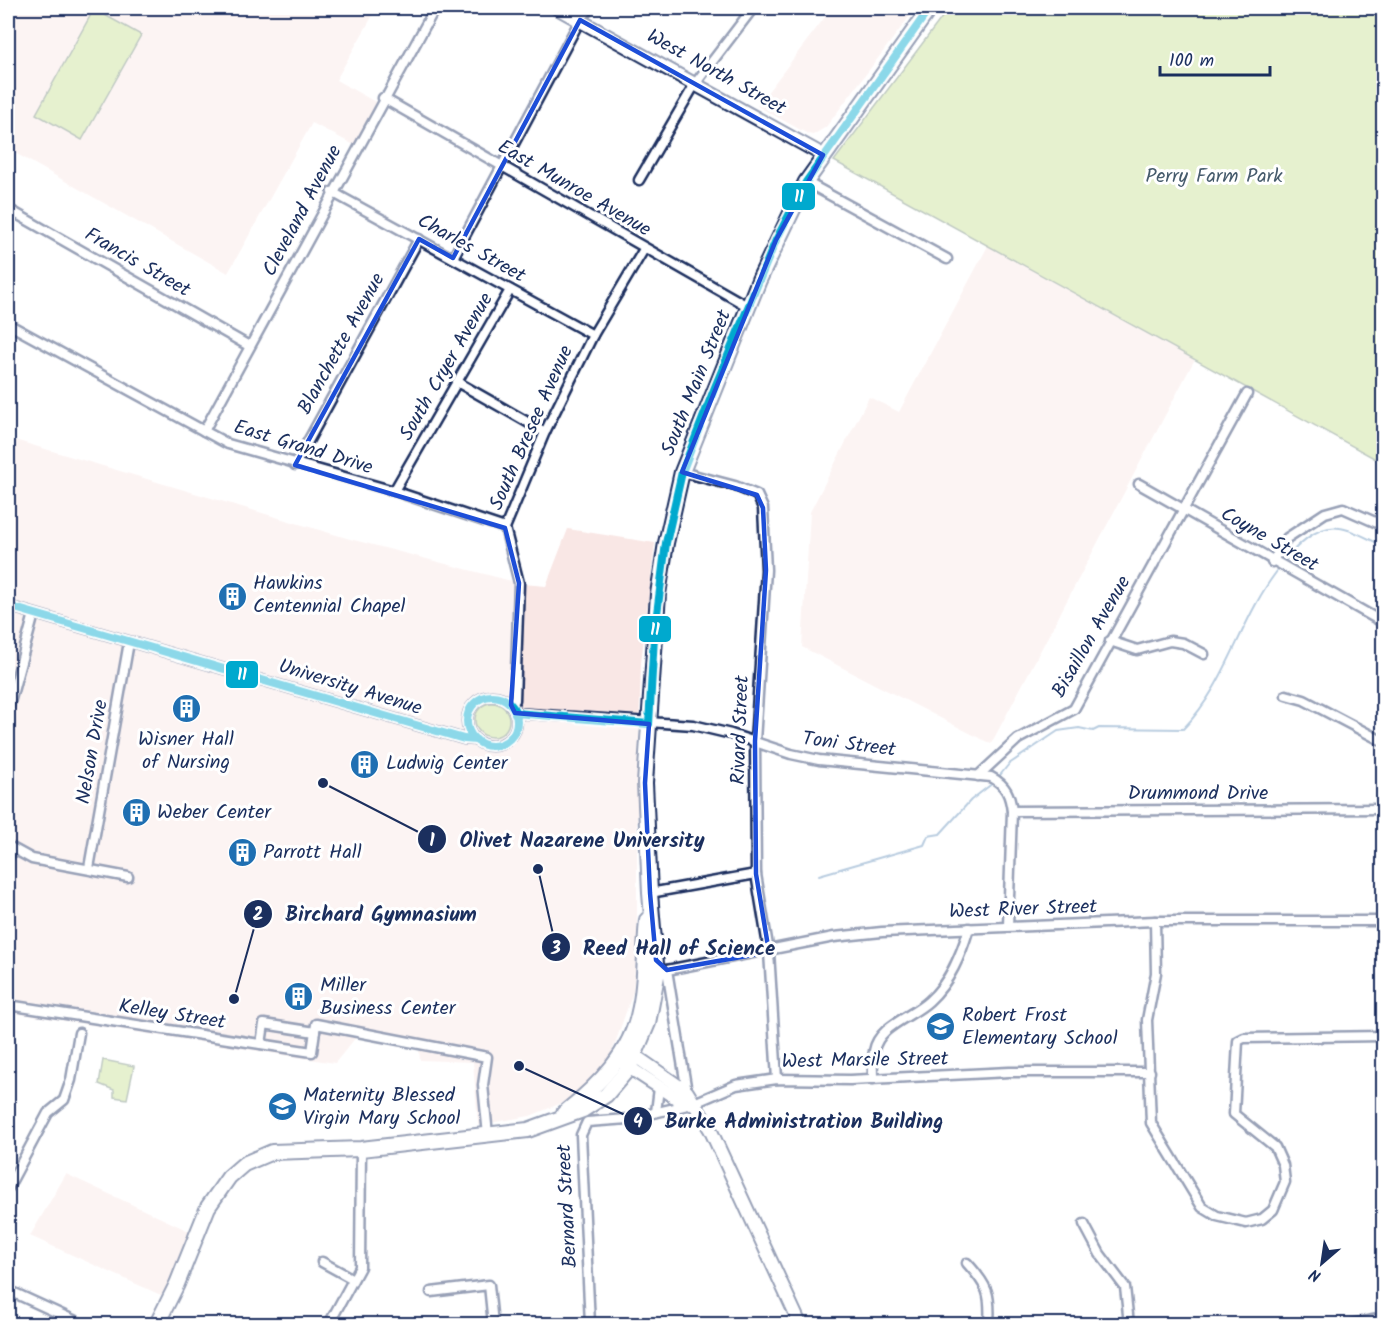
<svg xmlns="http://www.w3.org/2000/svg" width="1391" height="1332" font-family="Kalam,sans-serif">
<rect width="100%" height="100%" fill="#fff"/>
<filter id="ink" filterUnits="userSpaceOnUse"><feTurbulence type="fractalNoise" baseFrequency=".0167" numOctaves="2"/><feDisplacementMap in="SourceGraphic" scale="12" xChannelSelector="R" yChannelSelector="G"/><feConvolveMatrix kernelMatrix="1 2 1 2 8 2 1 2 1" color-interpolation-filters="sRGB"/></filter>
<g filter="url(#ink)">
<g fill="#f9e7e5">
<polygon points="8,8 377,8 336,80 377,103 354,145 312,123 228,273 8,149"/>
<polygon points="832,8 916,8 826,127 813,135 808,134 757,106"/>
<polygon points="990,242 1196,357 991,744 802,647 810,512 869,397 899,412"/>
<polygon points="8,438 350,539 523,584 546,586 568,529 655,543 641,663 637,806 637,948 633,992 610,1058 580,1091 564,1102 530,1116 478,1125 473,1062 420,1060 419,1050 357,1036 335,1063 8,1012"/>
<polygon points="66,1174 189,1231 163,1296 30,1236"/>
</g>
<g fill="#c8e095" stroke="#72887a" stroke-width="1.5">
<polygon points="949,8 1383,8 1383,463 834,161"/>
<polygon points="94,9 141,35 82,140 36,114"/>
<circle cx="492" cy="720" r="17"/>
<polygon points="103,1060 134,1066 127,1099 114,1097 114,1090 99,1084"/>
</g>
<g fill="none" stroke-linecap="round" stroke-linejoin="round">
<g stroke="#6590ba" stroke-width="2">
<path d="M 1283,564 C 1294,547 1317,524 1340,528 C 1354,530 1370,540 1384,546"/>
<path d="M 997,779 L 1009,764 L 1058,731 L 1079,728 L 1093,731 L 1099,728 L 1183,729 C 1228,683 1239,621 1277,571"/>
<polyline points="819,875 924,845 928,836 940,834 971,800 993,783"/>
</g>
<defs>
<g id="street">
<polyline points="383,98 749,307"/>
<polyline points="639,180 695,84 753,8"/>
<polyline points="806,182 947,259"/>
<polyline points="332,192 593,335"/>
<polyline points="8,209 249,346"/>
<polyline points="453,258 580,20 590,8"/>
<polyline points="8,324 228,444 394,491 505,528"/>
<polyline points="457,382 545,432"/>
<polyline points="204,431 435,8"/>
<polyline points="295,465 419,239"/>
<polyline points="682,472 735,486 757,495 763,508 766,570 755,741 756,874 769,952 777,1079"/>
<polyline points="1139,484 1384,623"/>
<polyline points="394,491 510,290"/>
<polyline points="1272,562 1287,538 1325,513 1343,508 1384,526"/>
<polyline points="8,606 464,739 476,740"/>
<polyline points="1110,641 1137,650 1170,641 1183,643 1204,654"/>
<polyline points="1286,695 1304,700 1384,742"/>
<circle cx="492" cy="721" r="25"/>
<polyline points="511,705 515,700 519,583 505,528 545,432 593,335 644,249"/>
<polyline points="8,710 34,614"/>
<path d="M 515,713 L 693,725 L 731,734 L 791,754 L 819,760 L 991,777 C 1006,785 1010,795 1012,811 L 1008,926"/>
<polyline points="978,776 1018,739 1074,709 1247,394"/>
<polyline points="1012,811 1384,809"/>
<polyline points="8,858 12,848 32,859 128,877"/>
<polyline points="89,868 129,642"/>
<polyline points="650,893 756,874"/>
<polyline points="1155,921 1156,973 1147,1020 1151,1123 1202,1207 1217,1216 1246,1223 1262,1219 1273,1210 1285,1182 1283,1165 1275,1147 1234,1114 1238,1041 1244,1038 1384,1036"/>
<polyline points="667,970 687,1092"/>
<polyline points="657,976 667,970 834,937 882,932 1155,921 1384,921"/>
<polyline points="8,1005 312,1052 316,1024 487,1057 483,1085 488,1135"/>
<polyline points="261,1044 264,1024 315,1032"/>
<path d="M 873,1079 C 873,1070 872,1060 874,1051 C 878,1026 912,1017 929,1001 C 950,982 961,955 969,928"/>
<polyline points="656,1112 659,1088"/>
<polyline points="8,1188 48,1113 64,1100 71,1080 79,1033"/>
<polyline points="1084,1224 1100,1254 1125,1287 1129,1324"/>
<polyline points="322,1262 353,1279"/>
<path d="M 967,1263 C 988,1286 991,1294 989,1324"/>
<polyline points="8,1290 82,1324"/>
<polyline points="431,1292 489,1285 493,1324"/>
<polyline points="329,1324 360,1267 361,1149"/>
<polyline points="590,1324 581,1135 587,1122 628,1119 692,1104 736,1085 777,1079 850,1080 1009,1072 1150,1072"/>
<polyline points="1351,1324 1384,1318"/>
</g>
<g id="secondary">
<polyline points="557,8 823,155"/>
<polyline points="628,1051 687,1092 710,1129 800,1324"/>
<polyline points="621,1062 679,1100 692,1104"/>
</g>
<g id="primary">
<path d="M 564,1113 C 598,1086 632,1053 640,1007 C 646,979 644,949 647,920"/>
<polyline points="157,1324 177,1284 208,1207 229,1177 244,1164 272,1152 361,1149 528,1130 583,1110 606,1095 629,1068 648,1023 657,976 650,893 645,783 658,594 666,543 682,472 759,280 806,182 930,8"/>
</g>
</defs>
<use href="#street" stroke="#1b2f5e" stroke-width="13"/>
<use href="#secondary" stroke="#1b2f5e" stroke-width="16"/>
<use href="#primary" stroke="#1b2f5e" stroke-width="18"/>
<use href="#street" stroke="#fff" stroke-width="8"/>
<use href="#secondary" stroke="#fff" stroke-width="12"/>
<use href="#primary" stroke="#fff" stroke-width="14"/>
<defs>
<g id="bus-1">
<polyline points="8,606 464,739 476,740"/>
<circle cx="492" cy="721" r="25"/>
<polyline points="515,713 649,724 654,637 666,543 682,472 715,387 776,240 806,182 930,8"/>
</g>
</defs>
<use href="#bus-1" stroke="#fff" stroke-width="12"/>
<use href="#bus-1" stroke="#00a9ce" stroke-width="8"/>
</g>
</g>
<path d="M0 0H1391V1332H0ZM 580,20 L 823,155 L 776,240 L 682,472 L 757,495 L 763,508 L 766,570 L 755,741 L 756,874 L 769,952 L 667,970 L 656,960 L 650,893 L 645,783 L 649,724 L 515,713 L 511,705 L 519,583 L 505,528 L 295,465 L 419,239 L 453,258 Z" fill="#fff" fill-opacity=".55" fill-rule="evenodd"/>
<path fill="none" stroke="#1d4ed8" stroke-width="4.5" stroke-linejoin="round" d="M 580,20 L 823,155 L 776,240 L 682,472 L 757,495 L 763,508 L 766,570 L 755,741 L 756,874 L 769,952 L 667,970 L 656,960 L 650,893 L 645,783 L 649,724 L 515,713 L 511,705 L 519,583 L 505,528 L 295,465 L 419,239 L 453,258 Z"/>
<defs>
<symbol id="building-disc" viewBox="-11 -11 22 22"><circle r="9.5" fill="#1f6fb2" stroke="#fff"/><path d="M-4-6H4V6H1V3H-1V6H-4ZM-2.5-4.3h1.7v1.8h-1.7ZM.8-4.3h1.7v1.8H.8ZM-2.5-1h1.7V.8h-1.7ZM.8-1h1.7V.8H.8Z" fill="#fff"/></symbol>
<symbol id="school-disc" viewBox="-11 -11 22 22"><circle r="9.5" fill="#1f6fb2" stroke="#fff"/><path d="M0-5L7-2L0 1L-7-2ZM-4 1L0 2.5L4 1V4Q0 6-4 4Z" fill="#fff"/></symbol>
</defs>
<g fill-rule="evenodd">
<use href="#building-disc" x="216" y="580" width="33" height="33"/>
<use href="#building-disc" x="170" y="692" width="33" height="33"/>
<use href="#building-disc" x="348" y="748" width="33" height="33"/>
<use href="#building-disc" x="120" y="796" width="33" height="33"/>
<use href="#building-disc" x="226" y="836" width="33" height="33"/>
<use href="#building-disc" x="282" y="980" width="33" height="33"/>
<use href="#school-disc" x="924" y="1010" width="33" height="33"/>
<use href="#school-disc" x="266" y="1090" width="33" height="33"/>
</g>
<g text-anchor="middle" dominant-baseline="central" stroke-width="6" stroke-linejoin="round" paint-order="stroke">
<g font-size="20" fill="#1b2f5e" stroke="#fff">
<text transform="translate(716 73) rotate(29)">West North Street</text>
<text transform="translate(574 189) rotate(30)">East Munroe Avenue</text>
<text transform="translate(303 211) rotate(-62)">Cleveland Avenue</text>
<text transform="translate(471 249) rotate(29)">Charles Street</text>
<text transform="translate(137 263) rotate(30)">Francis Street</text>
<text transform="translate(342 344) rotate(-61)">Blanchette Avenue</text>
<text transform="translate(447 367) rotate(-60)">South Cryer Avenue</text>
<text transform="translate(697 383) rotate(-68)">South Main Street</text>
<text transform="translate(532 428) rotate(-66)">South Bresee Avenue</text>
<text transform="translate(303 448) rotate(17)">East Grand Drive</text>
<text transform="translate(1269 540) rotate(30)">Coyne Street</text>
<text transform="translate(1092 637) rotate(-60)">Bisaillon Avenue</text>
<text transform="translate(350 688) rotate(17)">University Avenue</text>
<text transform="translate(741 730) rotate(-88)">Rivard Street</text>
<text transform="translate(849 745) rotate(7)">Toni Street</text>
<text transform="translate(93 752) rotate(-80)">Nelson Drive</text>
<text x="1198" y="794">Drummond Drive</text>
<text transform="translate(1023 910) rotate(-2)">West River Street</text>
<text transform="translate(172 1015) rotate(9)">Kelley Street</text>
<text transform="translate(865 1061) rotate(-1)">West Marsile Street</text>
<text transform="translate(568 1206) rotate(-93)">Bernard Street</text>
</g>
<g font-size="20" fill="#465b6c" stroke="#fff">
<text x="1214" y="177">Perry Farm Park</text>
</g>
<g font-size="20" fill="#1b2f5e" stroke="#fff" text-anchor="start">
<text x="253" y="584">Hawkins<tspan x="253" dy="23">Centennial Chapel</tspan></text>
<text x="186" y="740" text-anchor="middle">Wisner Hall<tspan x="186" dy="23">of Nursing</tspan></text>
<text x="386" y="764">Ludwig Center</text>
<text x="157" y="813">Weber Center</text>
<text x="263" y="853">Parrott Hall</text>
<text x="320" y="986">Miller<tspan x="320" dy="23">Business Center</tspan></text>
<text x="962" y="1016">Robert Frost<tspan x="962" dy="23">Elementary School</tspan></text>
<text x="303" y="1096">Maternity Blessed<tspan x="303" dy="23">Virgin Mary School</tspan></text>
</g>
</g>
<path fill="none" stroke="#1b2f5e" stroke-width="2" d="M323 783L432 839M234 999L258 914M538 869L556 947M519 1066L638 1121"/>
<g fill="#1b2f5e" stroke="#fff" stroke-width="2">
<circle cx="323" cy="783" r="6"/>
<circle cx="234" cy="999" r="6"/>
<circle cx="538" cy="869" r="6"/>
<circle cx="519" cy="1066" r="6"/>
<circle cx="432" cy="839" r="15"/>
<circle cx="258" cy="914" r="15"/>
<circle cx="556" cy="947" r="15"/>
<circle cx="638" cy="1121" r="15"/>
</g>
<g font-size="18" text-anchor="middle" font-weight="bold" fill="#fff">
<text x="432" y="846">1</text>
<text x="258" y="920">2</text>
<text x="556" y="954">3</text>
<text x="638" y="1127">4</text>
</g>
<g font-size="21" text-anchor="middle" font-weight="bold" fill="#1b2f5e" stroke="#fff" stroke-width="6" stroke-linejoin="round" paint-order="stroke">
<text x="582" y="847">Olivet Nazarene University</text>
<text x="381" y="921">Birchard Gymnasium</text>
<text x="679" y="955">Reed Hall of Science</text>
<text x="804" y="1128">Burke Administration Building</text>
</g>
<g stroke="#fff" stroke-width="2">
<rect x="781" y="182" width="35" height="29" rx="6" fill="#00a9ce"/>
<rect x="638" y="615" width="34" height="28" rx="6" fill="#00a9ce"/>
<rect x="225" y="660" width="34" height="29" rx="6" fill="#00a9ce"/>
</g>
<g font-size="16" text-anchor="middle" font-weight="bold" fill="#fff">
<text x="799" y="202">11</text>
<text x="655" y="635">11</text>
<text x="242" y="680">11</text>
</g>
<rect width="1391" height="1332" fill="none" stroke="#fff" stroke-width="30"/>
<rect x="15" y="15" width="1361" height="1302" fill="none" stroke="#1b2f5e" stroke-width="2" filter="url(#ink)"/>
<g transform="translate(1322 1263) rotate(209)" stroke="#ffffff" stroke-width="4.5" paint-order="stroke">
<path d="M0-4.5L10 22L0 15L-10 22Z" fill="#1b2f5e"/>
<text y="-9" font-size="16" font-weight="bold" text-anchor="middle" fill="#1b2f5e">N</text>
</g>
<path d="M1160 66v9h110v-9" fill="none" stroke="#1b2f5e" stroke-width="3"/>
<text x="1169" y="66" font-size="18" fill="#1b2f5e" stroke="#ffffff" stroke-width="4.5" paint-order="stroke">100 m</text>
</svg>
